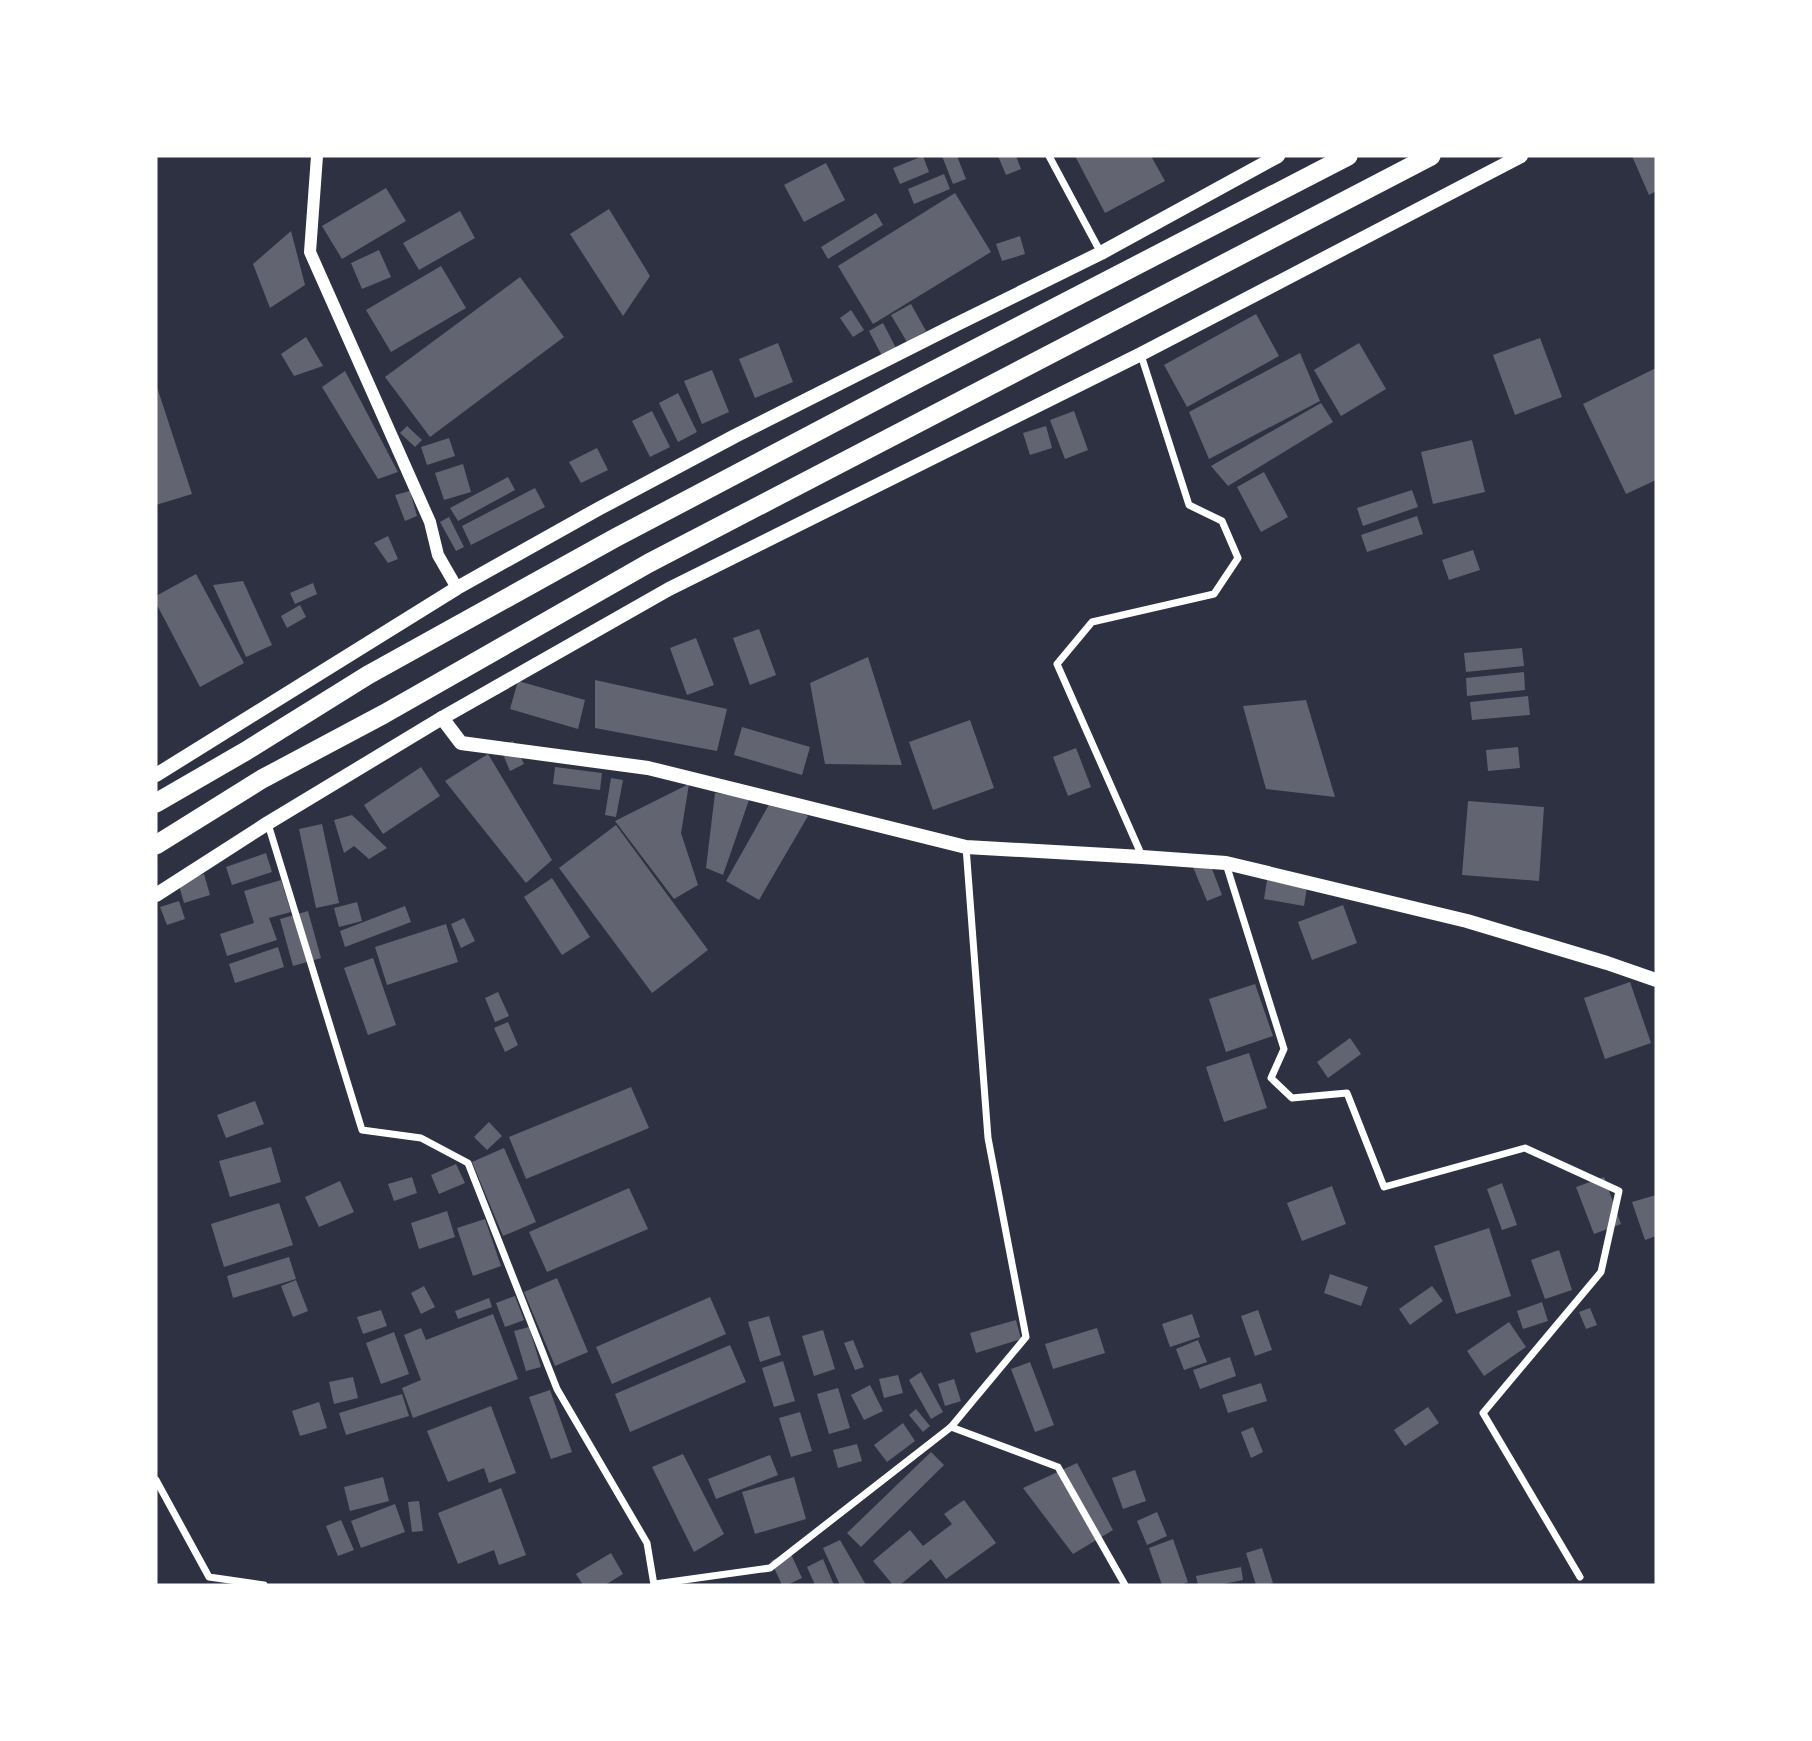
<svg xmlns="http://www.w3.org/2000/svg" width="1812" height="1741" font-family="'Open Sans',sans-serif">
<rect width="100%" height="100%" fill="#2d3142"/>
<g fill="#626471">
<polygon points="923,156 929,172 900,184 893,168"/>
<polygon points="942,156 957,156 966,179 953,184"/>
<polygon points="998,156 1016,156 1021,169 1006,175"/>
<polygon points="1075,156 1151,156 1165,181 1105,213"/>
<polygon points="1632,156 1654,156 1656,161 1656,191 1649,195"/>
<polygon points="826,163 845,200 804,222 784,185"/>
<polygon points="944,174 950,189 914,204 908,189"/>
<polygon points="386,188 406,221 342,259 322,226"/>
<polygon points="955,193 991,252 873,324 838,266"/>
<polygon points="609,209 650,276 623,316 570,234"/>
<polygon points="460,211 475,238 419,270 403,243"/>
<polygon points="876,213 883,225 828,259 821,247"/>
<polygon points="291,231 305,285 270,308 253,264"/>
<polygon points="1020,236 1025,254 1002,261 996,244"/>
<polygon points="379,250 391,277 362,289 351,263"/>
<polygon points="441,266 466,308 391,352 366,310"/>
<polygon points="520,277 564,337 430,437 385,377"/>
<polygon points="911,304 926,331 907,342 891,315"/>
<polygon points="851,310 864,330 853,337 840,318"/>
<polygon points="1256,314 1279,356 1187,407 1164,365"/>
<polygon points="883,323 897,350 883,358 869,331"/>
<polygon points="306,337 323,366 294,376 281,354"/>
<polygon points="1540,338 1562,397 1515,415 1493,355"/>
<polygon points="778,343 793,382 755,398 739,359"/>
<polygon points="1359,343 1386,389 1341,416 1314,370"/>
<polygon points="1300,353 1320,401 1209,459 1189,412"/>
<polygon points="1656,368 1656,480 1626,494 1583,404"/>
<polygon points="712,370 729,412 702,424 684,381"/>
<polygon points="345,371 398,472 378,479 322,387"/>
<polygon points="156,384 192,494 156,505"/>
<polygon points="678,393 697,432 678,442 659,403"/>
<polygon points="1321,403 1333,422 1228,486 1211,466"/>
<polygon points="652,411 670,447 650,457 632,421"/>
<polygon points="1074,411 1088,450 1065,459 1050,420"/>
<polygon points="407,426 422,440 415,447 400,433"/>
<polygon points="1046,426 1052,448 1030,455 1023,433"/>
<polygon points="449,438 455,456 427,465 421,447"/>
<polygon points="1472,440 1485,492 1433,504 1421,452"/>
<polygon points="597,448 608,470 581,483 569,462"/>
<polygon points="463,464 471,492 444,500 435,473"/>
<polygon points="1264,472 1288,517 1261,532 1237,487"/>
<polygon points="508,477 515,490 458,521 450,508"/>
<polygon points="535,488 545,507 471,545 462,526"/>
<polygon points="1412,490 1418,507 1363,526 1357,508"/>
<polygon points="410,491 417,516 405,521 395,495"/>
<polygon points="1417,516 1423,534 1367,552 1361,535"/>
<polygon points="449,517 464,547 456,551 440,522"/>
<polygon points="388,536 398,559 388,563 374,543"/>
<polygon points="1473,550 1480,570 1449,580 1442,560"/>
<polygon points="196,574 244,663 200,687 156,603 156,596"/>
<polygon points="243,581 272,645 246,657 213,585"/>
<polygon points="313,583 317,594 295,604 290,593"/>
<polygon points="300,605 306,617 287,628 281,616"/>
<polygon points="759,629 776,675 750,685 733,638"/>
<polygon points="696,638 714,685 687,695 670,648"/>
<polygon points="1522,648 1524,666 1466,672 1464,653"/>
<polygon points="868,657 902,765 825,764 810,683"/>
<polygon points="1524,672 1525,690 1467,696 1466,678"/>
<polygon points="595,680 727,709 717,751 595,728"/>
<polygon points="518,681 585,700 578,729 510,709"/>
<polygon points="1528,696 1530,715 1472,720 1470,702"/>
<polygon points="1306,700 1335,797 1266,789 1243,706"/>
<polygon points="970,720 994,788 933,810 909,742"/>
<polygon points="742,727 810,747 802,775 734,755"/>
<polygon points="513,741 524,764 510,771 500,747"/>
<polygon points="1518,747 1520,768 1488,771 1486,750"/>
<polygon points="1076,748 1091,787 1068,796 1053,757"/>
<polygon points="488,754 552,860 526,883 445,781"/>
<polygon points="421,767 440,796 383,834 364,805"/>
<polygon points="555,767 602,773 600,790 553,784"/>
<polygon points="611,778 623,780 616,817 605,815"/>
<polygon points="689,784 681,833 698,885 674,899 615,821"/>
<polygon points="715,793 750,797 723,875 706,868"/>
<polygon points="771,801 808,816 759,900 726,881"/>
<polygon points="1468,801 1544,807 1539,881 1462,875"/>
<polygon points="352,815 387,848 369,859 354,846 344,853 334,820"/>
<polygon points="322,824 339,903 316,908 299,829"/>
<polygon points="616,825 708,950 652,993 559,868"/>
<polygon points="266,853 272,872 232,885 226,867"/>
<polygon points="1209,861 1222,895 1207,901 1193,867"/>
<polygon points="204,874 210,895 184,903 178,882"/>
<polygon points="552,878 590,937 562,955 524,897"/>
<polygon points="281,880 291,912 269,918 277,940 227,956 220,934 254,923 244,891"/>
<polygon points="1267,880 1307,887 1304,906 1264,899"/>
<polygon points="179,901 185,919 167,925 160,907"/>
<polygon points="357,902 362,921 339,927 334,908"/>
<polygon points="1343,905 1357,943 1312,960 1298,922"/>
<polygon points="405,906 411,922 345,947 340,931"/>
<polygon points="308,911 321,958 293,966 280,919"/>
<polygon points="464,918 475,941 461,948 451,924"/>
<polygon points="446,924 458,962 387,985 375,947"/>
<polygon points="278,947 284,967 235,983 229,964"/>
<polygon points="373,958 396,1025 368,1035 344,968"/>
<polygon points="1630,982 1651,1043 1605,1059 1584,998"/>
<polygon points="1255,984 1273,1036 1226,1052 1209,999"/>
<polygon points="498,992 509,1016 495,1022 485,998"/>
<polygon points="508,1022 518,1045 505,1052 494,1028"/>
<polygon points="1350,1038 1361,1054 1328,1078 1317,1062"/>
<polygon points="1249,1053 1267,1108 1224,1122 1206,1067"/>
<polygon points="631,1087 649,1128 526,1179 509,1137"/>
<polygon points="255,1101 264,1124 226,1138 217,1115"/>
<polygon points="489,1122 502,1136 487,1150 474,1137"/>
<polygon points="271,1147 281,1182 230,1197 219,1161"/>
<polygon points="504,1148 536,1222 503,1236 472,1162"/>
<polygon points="456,1164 465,1183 439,1194 431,1175"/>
<polygon points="412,1177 417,1193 394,1201 388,1184"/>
<polygon points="1604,1177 1621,1224 1594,1234 1576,1187"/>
<polygon points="340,1181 354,1212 319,1227 305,1197"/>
<polygon points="1502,1183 1517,1225 1502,1230 1487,1189"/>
<polygon points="1332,1186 1346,1224 1302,1241 1287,1203"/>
<polygon points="629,1188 648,1229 547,1272 529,1232"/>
<polygon points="1656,1195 1656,1236 1645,1240 1632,1202"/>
<polygon points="279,1203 293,1245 224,1267 211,1224"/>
<polygon points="447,1211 455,1237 419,1249 411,1223"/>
<polygon points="485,1219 501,1266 473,1276 457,1228"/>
<polygon points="1489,1228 1511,1296 1456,1314 1434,1246"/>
<polygon points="1559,1250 1572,1290 1545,1299 1531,1260"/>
<polygon points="289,1257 296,1279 233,1298 227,1276"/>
<polygon points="1330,1274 1368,1287 1361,1306 1324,1293"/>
<polygon points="557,1278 588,1352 555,1366 524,1292"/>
<polygon points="296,1280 308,1311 293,1317 281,1286"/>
<polygon points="424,1286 435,1307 421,1314 411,1293"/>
<polygon points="1432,1286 1443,1301 1410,1325 1399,1309"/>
<polygon points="515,1296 524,1320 505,1327 496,1303"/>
<polygon points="710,1297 726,1334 612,1384 596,1347"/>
<polygon points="489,1298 492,1307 458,1319 455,1311"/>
<polygon points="1542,1302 1548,1321 1523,1329 1517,1311"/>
<polygon points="1590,1308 1597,1325 1586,1329 1579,1312"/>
<polygon points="381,1310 387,1326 363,1334 357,1317"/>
<polygon points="1258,1310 1272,1350 1255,1356 1241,1316"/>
<polygon points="493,1314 518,1379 413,1418 402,1388 421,1380 404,1335 421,1328 426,1340"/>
<polygon points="1192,1314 1200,1337 1170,1347 1162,1324"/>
<polygon points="769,1316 781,1355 760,1362 748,1322"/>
<polygon points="1016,1320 1021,1339 976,1353 970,1333"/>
<polygon points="1509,1322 1526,1347 1484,1376 1467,1351"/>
<polygon points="529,1327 541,1367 526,1371 514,1331"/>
<polygon points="1097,1328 1105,1353 1053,1369 1045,1344"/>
<polygon points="823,1330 835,1369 814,1376 802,1336"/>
<polygon points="394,1332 409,1374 381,1384 366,1343"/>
<polygon points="853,1340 864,1367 855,1370 844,1343"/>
<polygon points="1198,1340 1207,1362 1184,1370 1176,1349"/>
<polygon points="730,1345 746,1382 630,1432 615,1394"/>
<polygon points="1230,1357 1236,1376 1200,1389 1193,1370"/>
<polygon points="783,1361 795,1401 774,1407 762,1368"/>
<polygon points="1030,1362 1054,1425 1035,1432 1011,1369"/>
<polygon points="921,1372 943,1412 931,1419 909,1380"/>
<polygon points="898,1375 903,1393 884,1398 879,1379"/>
<polygon points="353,1377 358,1398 334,1404 329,1382"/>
<polygon points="954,1379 961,1401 945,1406 938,1384"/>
<polygon points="1261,1383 1267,1401 1228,1413 1222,1395"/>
<polygon points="870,1385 883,1411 864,1420 851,1395"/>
<polygon points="838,1388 850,1428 829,1434 817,1394"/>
<polygon points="550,1390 572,1452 551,1459 529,1397"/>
<polygon points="402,1394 409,1416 346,1435 339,1413"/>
<polygon points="319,1402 327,1428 300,1436 292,1411"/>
<polygon points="491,1406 516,1473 489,1483 484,1468 448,1482 427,1431"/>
<polygon points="1428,1407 1439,1423 1405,1446 1394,1430"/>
<polygon points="916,1409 930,1426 923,1432 909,1415"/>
<polygon points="800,1412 812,1451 791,1457 779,1418"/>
<polygon points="903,1423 915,1441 887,1462 874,1445"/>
<polygon points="1253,1427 1263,1452 1251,1458 1241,1432"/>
<polygon points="857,1444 862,1461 838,1468 833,1450"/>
<polygon points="931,1452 944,1465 861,1547 847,1533"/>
<polygon points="683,1454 724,1534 694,1552 652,1467"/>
<polygon points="770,1455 778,1475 716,1499 708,1479"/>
<polygon points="1077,1463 1113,1530 1073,1554 1023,1488"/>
<polygon points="1135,1470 1146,1501 1123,1509 1112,1478"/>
<polygon points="383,1477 389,1501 350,1511 344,1487"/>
<polygon points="794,1477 806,1519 755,1534 742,1492"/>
<polygon points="501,1488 526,1555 499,1565 494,1550 458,1564 438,1513"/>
<polygon points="964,1500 996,1543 946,1579 931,1559 900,1585 893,1585 873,1561 910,1530 923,1546 952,1524 944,1514"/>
<polygon points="419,1501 423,1531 412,1532 408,1502"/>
<polygon points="395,1504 405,1532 361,1548 351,1521"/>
<polygon points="1157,1512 1167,1536 1147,1545 1137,1521"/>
<polygon points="341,1520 354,1550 338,1556 326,1526"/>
<polygon points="1173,1539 1188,1582 1180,1585 1162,1585 1149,1548"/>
<polygon points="840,1540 866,1585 840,1585 823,1548"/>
<polygon points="1262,1548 1273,1583 1267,1585 1256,1585 1246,1553"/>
<polygon points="790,1552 802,1578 787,1585 782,1585 771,1561"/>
<polygon points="611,1553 623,1574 605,1585 583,1585 576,1574"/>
<polygon points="823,1559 834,1585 815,1585 807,1567"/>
<polygon points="1241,1567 1243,1580 1218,1585 1198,1585 1196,1576"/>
</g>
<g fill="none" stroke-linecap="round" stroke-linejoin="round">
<g stroke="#fff" stroke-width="7">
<polyline points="1049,156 1101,253"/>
<polyline points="1141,355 1189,505 1222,521 1238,558 1214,594 1092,622 1057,664 1142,856"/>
<polyline points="268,824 362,1130 421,1138 468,1163 557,1389 647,1543 654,1585"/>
<polyline points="966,847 988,1138 1026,1337 951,1427 1058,1467 1125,1585"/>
<polyline points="1226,864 1284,1049 1271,1078 1292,1098 1347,1093 1384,1187 1525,1148 1619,1191 1601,1272 1483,1413 1580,1577"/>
<polyline points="156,1480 209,1577 264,1585"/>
<polyline points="655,1584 770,1568 951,1427"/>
</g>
<polyline stroke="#fff" stroke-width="12" points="317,156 310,252 430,522 438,555 457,588"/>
<g stroke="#fff" stroke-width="14">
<polyline points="442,718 461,743 648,768 966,847 1142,857 1226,863 1467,921 1607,963 1656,980"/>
<polyline points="156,775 457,588 600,508 735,436 955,325 1101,253 1278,156"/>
<polyline points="156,895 268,823 442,718 669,589 1141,354 1521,156"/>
</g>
<g stroke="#fff" stroke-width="19">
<polyline points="156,803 246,751 368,675 615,538 913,381 1348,156"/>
<polyline points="156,845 262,779 384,714 649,563 1431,156"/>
</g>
</g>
<rect width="1812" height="1741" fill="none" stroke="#ffffff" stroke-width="315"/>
</svg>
